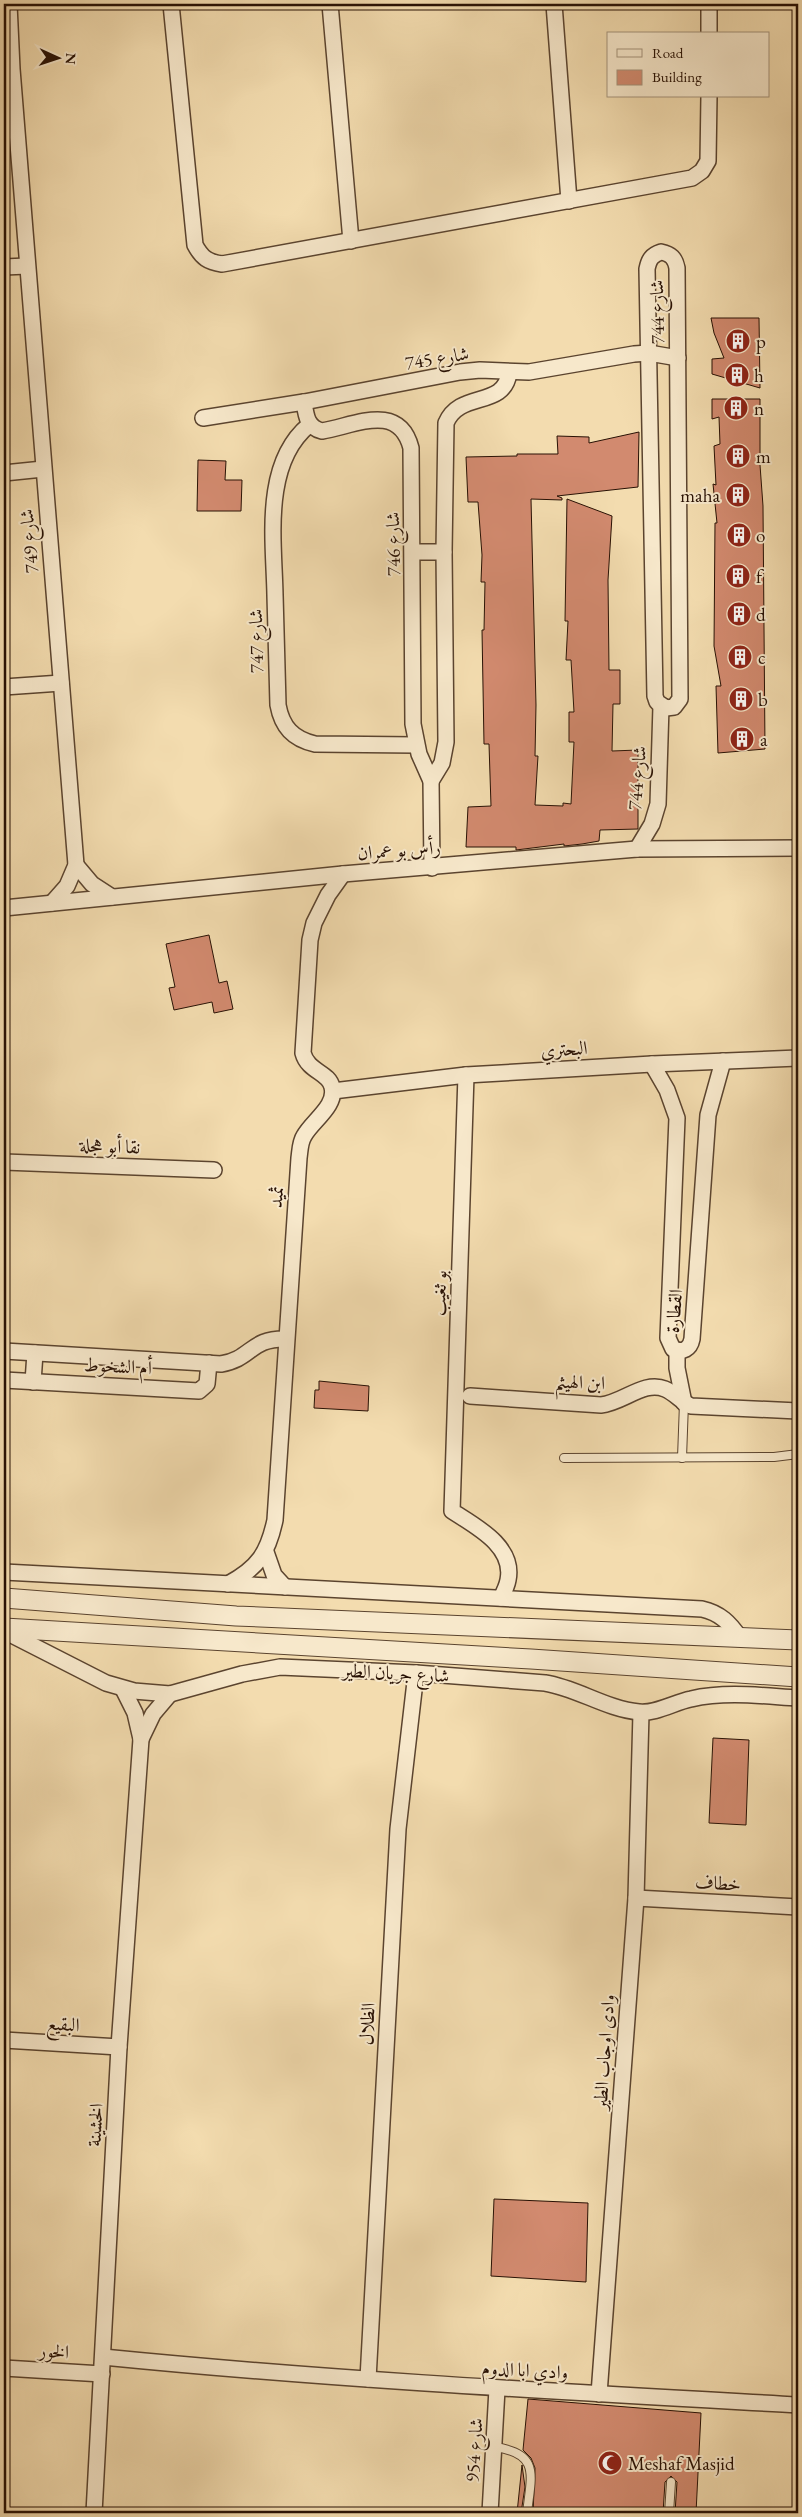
<svg xmlns="http://www.w3.org/2000/svg" width="802" height="2517" font-family="'EB Garamond',Amiri,serif">
<rect width="100%" height="100%" fill="#f3dcaf"/>
<filter id="stains"><feTurbulence type="fractalNoise" baseFrequency=".004" numOctaves="4"/><feColorMatrix values="0 0 0 0 .2 0 0 0 0 .09 0 0 0 0 .02 0 0 0 .5 -.17"/></filter>
<radialGradient id="worn" r=".72"><stop offset=".6" stop-color="#630" stop-opacity="0"/><stop offset="1" stop-color="#630" stop-opacity=".3"/></radialGradient>
<g fill="#d28a6f" stroke="#281104">
<polygon points="711,318 759,318 760,388 712,374 712,359 724,358 714,333"/>
<polygon points="712,399 760,399 760,465 763,506 765,749 718,753 716,686 721,686 714,646 715,523 717,523 713,484 716,485 714,446 720,444 719,417 712,419"/>
<polygon points="639,432 638,487 557,496 562,498 562,500 531,499 536,705 535,756 538,756 535,805 563,806 563,803 571,804 574,742 569,742 569,712 574,712 571,660 566,660 568,621 565,621 567,499 612,516 608,580 609,670 620,670 620,704 613,704 612,751 638,750 638,829 600,830 599,841 582,844 564,846 564,844 516,850 516,847 466,847 468,807 491,806 489,744 484,744 482,630 484,630 485,582 481,582 482,555 478,502 468,502 466,457 517,456 517,454 558,454 557,436 589,437 589,443"/>
<polygon points="198,460 226,461 225,480 242,480 241,511 197,511"/>
<polygon points="209,935 219,983 227,981 233,1009 214,1013 212,1002 174,1010 169,988 175,987 166,944"/>
<polygon points="319,1381 369,1386 368,1411 314,1408 315,1390 319,1390"/>
<polygon points="713,1738 749,1740 746,1825 709,1823"/>
<polygon points="494,2199 588,2203 586,2282 491,2276"/>
<polygon points="528,2399 701,2413 696,2513 675,2513 677,2482 671,2476 665,2482 663,2513 533,2513 535,2468 531,2458 523,2450"/>
<polygon points="522,2465 525,2487 521,2513 517,2513"/>
</g>
<g fill="none" stroke-linecap="round" stroke-linejoin="round">
<defs>
<g id="service">
<polyline points="564,1458 774,1457 798,1454"/>
<polyline points="682,1458 684,1403"/>
<path d="M 494,2447 C 541,2453 531,2476 527,2513"/>
<polyline points="669,2513 671,2482"/>
</g>
<g id="minor">
<polyline points="9,4 12,69 76,865 67,886 52,903"/>
<path d="M 171,4 L 195,245 C 202,258 208,262 222,264 L 692,178 L 702,171 L 708,161 L 709,96"/>
<polyline points="330,4 351,241"/>
<polyline points="554,4 569,201"/>
<polyline points="709,4 709,34"/>
<path d="M 661,252 C 671,254 675,258 677,268 L 680,699 L 674,707 L 666,708 L 657,702 L 655,696 L 647,269 C 649,259 652,255 661,252 Z"/>
<polyline points="4,267 27,266"/>
<path d="M 304,402 C 306,416 307,427 322,431 C 354,426 399,401 411,448 L 413,724 L 419,754 L 431,781 L 432,868"/>
<polyline points="203,418 304,402 460,372 480,370 529,372 634,354 649,353 678,358"/>
<path d="M 309,425 C 262,464 274,541 275,595 C 276,632 277,668 278,705 C 282,727 293,739 315,744 L 416,745"/>
<polyline points="4,473 43,469"/>
<polyline points="413,552 444,552"/>
<polyline points="4,687 61,683"/>
<path d="M 431,781 L 442,763 L 446,742 L 444,552 L 446,423 C 460,390 504,409 509,373"/>
<polyline points="637,849 652,824 658,804 661,706"/>
<polyline points="76,865 92,884 112,897"/>
<polyline points="4,908 343,874 637,849 798,848"/>
<path d="M 652,1064 L 667,1090 L 677,1118 L 668,1338 L 673,1349 C 683,1353 690,1349 692,1339 L 708,1115 L 723,1061"/>
<path d="M 466,1075 L 452,1511 C 475,1526 515,1546 508,1580 C 507,1586 504,1592 501,1598"/>
<polyline points="333,1091 466,1075 652,1064 798,1058"/>
<polyline points="4,1162 214,1170"/>
<polyline points="677,1350 677,1368 684,1403"/>
<path d="M 4,1351 L 221,1364 C 252,1359 250,1338 286,1339"/>
<polyline points="4,1380 199,1391 207,1384 209,1363"/>
<polyline points="33,1382 35,1353"/>
<path d="M 470,1396 L 601,1405 C 623,1403 644,1380 665,1389 C 675,1393 681,1402 691,1406 L 798,1411"/>
<polyline points="266,1552 274,1575 285,1587"/>
<path d="M 4,1572 L 702,1609 C 720,1613 730,1623 740,1638"/>
<path d="M 228,1584 C 258,1568 268,1553 275,1520 L 299,1158 C 300,1151 300,1142 304,1136 C 312,1121 337,1106 332,1087 C 329,1072 308,1072 303,1053 L 310,940 L 314,923 L 328,895 L 343,874"/>
<path d="M 4,1631 L 106,1683 L 134,1691 L 170,1694 L 242,1674 L 280,1667 L 416,1673 L 545,1683 C 577,1688 606,1709 639,1712 C 656,1714 675,1702 691,1699 C 726,1691 763,1696 798,1698"/>
<polyline points="141,1739 153,1714 170,1694"/>
<polyline points="636,1898 798,1907"/>
<polyline points="4,2040 119,2047"/>
<path d="M 103,2357 C 334,2380 566,2392 798,2405"/>
<polyline points="4,2368 102,2374"/>
<polyline points="368,2379 398,1829 416,1673"/>
<polyline points="599,2394 636,1898 641,1713"/>
<polyline points="94,2513 119,2047 141,1739 135,1713 123,1689"/>
<polyline points="490,2513 497,2389"/>
</g>
<g id="tertiary">
<polyline points="4,1598 236,1616 798,1640"/>
<polyline points="4,1628 531,1659 798,1677"/>
</g>
</defs>
<use href="#service" stroke="#5b442f" stroke-width="10"/>
<use href="#minor" stroke="#5b442f" stroke-width="18"/>
<use href="#tertiary" stroke="#5b442f" stroke-width="21"/>
<use href="#service" stroke="#f7e8cb" stroke-width="8"/>
<use href="#minor" stroke="#f7e8cb" stroke-width="15"/>
<use href="#tertiary" stroke="#f7e8cb" stroke-width="19"/>
</g>
<defs>
<symbol id="building-disc" viewBox="-11 -11 22 22"><circle r="9.5" fill="#8f2418" stroke="#f7e8cb"/><path d="M-4-6H4V6H1V3H-1V6H-4ZM-2.5-4.3h1.7v1.8h-1.7ZM.8-4.3h1.7v1.8H.8ZM-2.5-1h1.7V.8h-1.7ZM.8-1h1.7V.8H.8Z" fill="#fff"/></symbol>
<symbol id="mosque-disc" viewBox="-11 -11 22 22"><circle r="9.5" fill="#8f2418" stroke="#f7e8cb"/><path d="M3.5-4.9A6 6 0 1 0 3.5 4.9A5 5 0 1 1 3.5-4.9Z" fill="#fff"/></symbol>
</defs>
<g fill-rule="evenodd">
<use href="#building-disc" x="724" y="327" width="28" height="28"/>
<use href="#building-disc" x="723" y="361" width="28" height="28"/>
<use href="#building-disc" x="722" y="394" width="28" height="28"/>
<use href="#building-disc" x="724" y="442" width="28" height="28"/>
<use href="#building-disc" x="724" y="481" width="28" height="28"/>
<use href="#building-disc" x="725" y="521" width="28" height="28"/>
<use href="#building-disc" x="724" y="562" width="28" height="28"/>
<use href="#building-disc" x="725" y="600" width="28" height="28"/>
<use href="#building-disc" x="726" y="643" width="28" height="28"/>
<use href="#building-disc" x="727" y="685" width="28" height="28"/>
<use href="#building-disc" x="728" y="725" width="28" height="28"/>
<use href="#mosque-disc" x="596" y="2449" width="28" height="28"/>
</g>
<g text-anchor="middle" dominant-baseline="central" stroke-width="4" stroke-linejoin="round" paint-order="stroke">
<g font-size="19" fill="#281104" stroke="#f7e8cb">
<text transform="translate(657 312) rotate(-91)">شارع 744</text>
<text transform="translate(437 358) rotate(-9)">شارع 745</text>
<text transform="translate(29 541) rotate(-95)">شارع 749</text>
<text transform="translate(393 544) rotate(-91)">شارع 746</text>
<text transform="translate(256 641) rotate(-91)">شارع 747</text>
<text transform="translate(637 778) rotate(-85)">شارع 744</text>
<text transform="translate(399 850) rotate(-4)">رأس بو عمران</text>
<text transform="translate(564 1049) rotate(-4)">البحتري</text>
<text transform="translate(110 1146) rotate(2)">نقا أبو هجلة</text>
<text transform="translate(276 1197) rotate(-86)">ثميد</text>
<text transform="translate(439 1293) rotate(-88)">بو ثغيب</text>
<text transform="translate(674 1311) rotate(-85)">القطارة</text>
<text transform="translate(118 1366) rotate(3)">أم الشخوط</text>
<text transform="translate(580 1382) rotate(2)">ابن الهيثم</text>
<text transform="translate(396 1673) rotate(3)">شارع جريان الطير</text>
<text transform="translate(718 1883) rotate(3)">خطاف</text>
<text transform="translate(63 2024) rotate(3)">البقيع</text>
<text transform="translate(367 2024) rotate(-87)">الظلال</text>
<text transform="translate(604 2052) rotate(-86)">وادى اوجاب الطير</text>
<text transform="translate(95 2125) rotate(-87)">الخشينة</text>
<text transform="translate(54 2351) rotate(4)">الخور</text>
<text transform="translate(525 2370) rotate(3)">وادي ابا الدوم</text>
<text transform="translate(474 2450) rotate(-86)">شارع 954</text>
</g>
<g font-size="19" fill="#281104" stroke="#f7e8cb" text-anchor="start">
<text x="756" y="341">p</text>
<text x="754" y="375">h</text>
<text x="754" y="408">n</text>
<text x="756" y="456">m</text>
<text x="720" y="495" text-anchor="end">maha</text>
<text x="756" y="535">o</text>
<text x="756" y="576">f</text>
<text x="756" y="614">d</text>
<text x="758" y="657">c</text>
<text x="758" y="699">b</text>
<text x="760" y="739">a</text>
<text x="628" y="2463">Meshaf Masjid</text>
</g>
</g>
<rect width="802" height="2517" fill="none" stroke="#f3dcaf" stroke-width="20"/>
<rect x="5" y="5" width="792" height="2507" fill="none" stroke="#281104" stroke-width="2.5"/>
<rect x="10" y="10" width="782" height="2497" fill="none" stroke="#281104"/>
<rect x="607" y="32" width="162" height="65" fill="#f7e8cb" stroke="#a4927b"/>
<rect x="617" y="49" width="25" height="8" fill="#f7e8cb" stroke="#a4927b"/>
<text x="652" y="58" font-size="15" fill="#281104">Road</text>
<rect x="617" y="70" width="25" height="15" fill="#d28a6f" stroke="#a4927b"/>
<text x="652" y="82" font-size="15" fill="#281104">Building</text>
<g transform="translate(58 58) rotate(93)" stroke="#f7e8cb" stroke-width="4" paint-order="stroke">
<path d="M0-4L9 19L0 12L-9 19Z" fill="#281104"/>
<text y="-8" font-size="14" font-weight="bold" text-anchor="middle" fill="#281104">N</text>
</g>
<rect width="100%" height="100%" filter="url(#stains)"/>
<rect width="100%" height="100%" fill="url(#worn)"/>
</svg>
